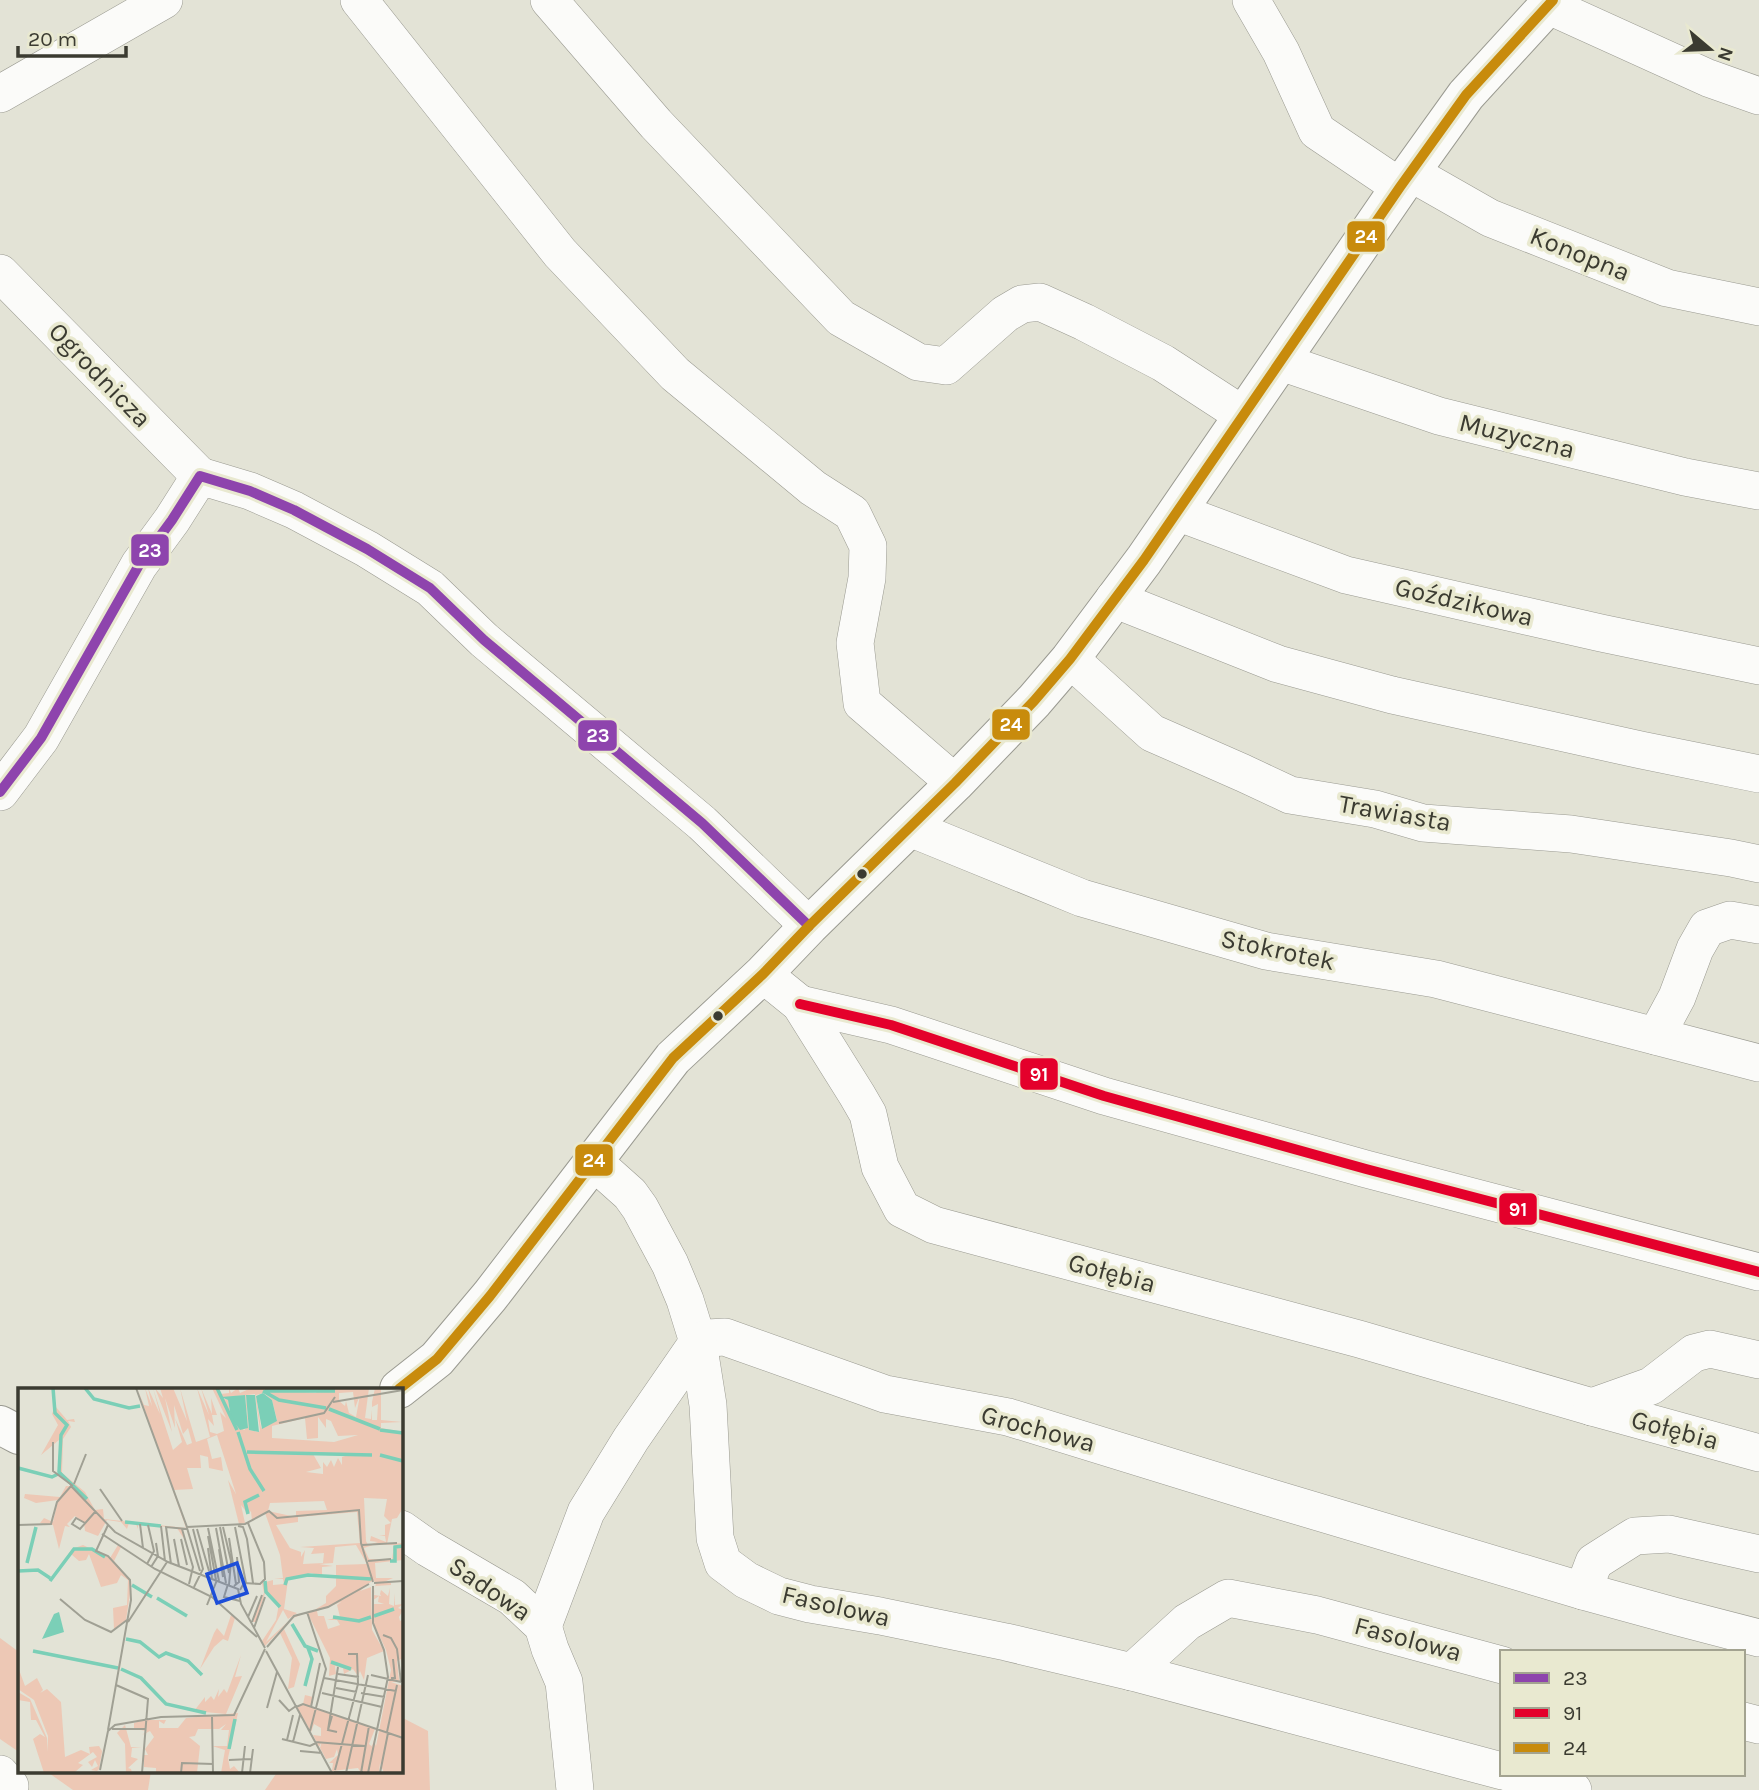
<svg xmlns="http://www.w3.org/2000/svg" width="1759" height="1790" font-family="Karla,sans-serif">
<rect width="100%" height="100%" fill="#e3e3d6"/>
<g fill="#edc8b5">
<polygon points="0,1638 19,1652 19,1752 0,1739"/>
<polygon points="401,1717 428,1731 430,1790 265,1790 278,1771 401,1771"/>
<polygon points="46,1771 151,1771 148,1790 73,1790"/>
</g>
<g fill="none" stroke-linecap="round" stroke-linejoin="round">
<defs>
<g id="minor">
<polyline points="359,0 560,253 675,374 813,488 852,513 868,546 867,578 855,643 862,703 955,783"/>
<polyline points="549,0 656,124 841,318 918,362 946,366 1005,314 1022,304 1040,302 1084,322 1163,363 1243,415"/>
<polyline points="1251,0 1281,52 1317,131 1400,187"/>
<polyline points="1547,5 1708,78 1759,96"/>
<polyline points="0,94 164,0"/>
<polyline points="1411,173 1490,218 1667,288 1759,307"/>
<polyline points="0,273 200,476"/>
<polyline points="1281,362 1439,416 1685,477 1759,491"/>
<polyline points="1177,512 1346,575 1601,633 1759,666"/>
<polyline points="1114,599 1278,664 1392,695 1641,750 1759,774"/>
<polyline points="1070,659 1152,733 1243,773 1290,795 1375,809 1423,823 1571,834 1731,858 1759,864"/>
<polyline points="0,792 41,738 139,565 172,520 200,476 250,491 294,510 367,549 430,588 484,640 702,823 809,926"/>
<polyline points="910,828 1082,898 1266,951 1436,979 1759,1063"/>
<polyline points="763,974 800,1004 857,1095 868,1114 880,1167 902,1209 934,1225 1359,1339 1592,1407 1759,1453"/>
<polyline points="800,1004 891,1025 1104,1096 1366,1169 1759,1272"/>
<polyline points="1656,1036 1677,997 1695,949 1707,928 1730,920 1759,925"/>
<polyline points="593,1161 630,1194 640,1208 670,1264 685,1300 698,1342 708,1405 715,1538 723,1563 746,1580 779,1596 810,1604 880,1616 1006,1642 1132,1672 1502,1771"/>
<polyline points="698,1342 708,1338 725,1337 885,1394 1008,1417 1268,1497 1583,1591 1674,1616 1759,1638"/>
<polyline points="1592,1407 1651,1386 1694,1353 1710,1349 1759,1360"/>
<polyline points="401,1529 428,1548 512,1597 543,1626 550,1649 564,1682 575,1790"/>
<polyline points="1583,1591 1594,1562 1635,1536 1669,1534 1759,1554"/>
<polyline points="543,1626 586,1512 631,1439 698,1342"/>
<polyline points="1132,1672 1187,1622 1228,1598 1317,1615 1502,1665"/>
<polyline points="1743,1721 1759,1725"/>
<polyline points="0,1774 10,1786"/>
<polyline points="1512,1774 1573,1790"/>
</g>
<g id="tertiary">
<polyline points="399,1389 437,1359 490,1296 673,1058 763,974 809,926 955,783 1034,701 1070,659 1144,560 1400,187 1466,95 1553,0"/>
<polyline points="0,1425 19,1435"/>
</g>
</defs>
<use href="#minor" stroke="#9a9a91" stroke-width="38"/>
<use href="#tertiary" stroke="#9a9a91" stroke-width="40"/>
<use href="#minor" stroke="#fbfbf9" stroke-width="37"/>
<use href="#tertiary" stroke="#fbfbf9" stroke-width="38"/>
<defs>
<polyline id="bus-1" points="0,792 41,738 139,565 172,520 200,476 250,491 294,510 367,549 430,588 484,640 702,823 809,926"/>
<polyline id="bus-2" points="800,1004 891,1025 1104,1096 1366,1169 1759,1272"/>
<polyline id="bus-3" points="399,1389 437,1359 490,1296 673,1058 763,974 809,926 955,783 1034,701 1070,659 1144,560 1400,187 1466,95 1553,0"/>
</defs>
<use href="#bus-1" stroke="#e9e9d0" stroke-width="16"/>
<use href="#bus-2" stroke="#e9e9d0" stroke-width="16"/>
<use href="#bus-3" stroke="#e9e9d0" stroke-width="16"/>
<use href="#bus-1" stroke="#8e44ad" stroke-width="10"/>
<use href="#bus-2" stroke="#e4002b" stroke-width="10"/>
<use href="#bus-3" stroke="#c88b0c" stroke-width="10"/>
</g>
<g fill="#3b3b31" stroke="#e9e9d0" stroke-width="2.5">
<circle cx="862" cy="874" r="6"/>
<circle cx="718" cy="1016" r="6"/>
</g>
<g text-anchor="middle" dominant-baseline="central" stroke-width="7" stroke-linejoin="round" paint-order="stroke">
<g font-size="26" fill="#3b3b31" stroke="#e9e9d0">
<text transform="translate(1580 254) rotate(22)">Konopna</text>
<text transform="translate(100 375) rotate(46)">Ogrodnicza</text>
<text transform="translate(1517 436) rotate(14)">Muzyczna</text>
<text transform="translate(1464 602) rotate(13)">Goździkowa</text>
<text transform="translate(1395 813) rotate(10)">Trawiasta</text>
<text transform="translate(1278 950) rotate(12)">Stokrotek</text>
<text transform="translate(1112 1273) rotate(15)">Gołębia</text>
<text transform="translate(1038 1429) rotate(15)">Grochowa</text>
<text transform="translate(1675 1430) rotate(15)">Gołębia</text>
<text transform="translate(490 1589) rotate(34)">Sadowa</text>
<text transform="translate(836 1606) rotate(13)">Fasolowa</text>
<text transform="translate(1408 1639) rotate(15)">Fasolowa</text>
</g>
</g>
<g transform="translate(18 1388)">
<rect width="385" height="385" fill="#e3e3d6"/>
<path d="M 119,0 L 126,17 L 131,18 L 127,0 L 134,18 L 130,0 L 142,26 L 135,0 L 155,62 L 164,54 L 157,30 L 169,57 L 174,55 L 170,40 L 165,46 L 156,17 L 157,40 L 147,10 L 154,44 L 137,0 L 145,10 L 142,0 L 155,0 L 169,33 L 162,0 L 178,54 L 192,49 L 179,0 L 191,27 L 183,0 L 194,26 L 193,10 L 199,27 L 194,27 L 196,38 L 190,31 L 192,44 L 199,46 L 206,43 L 202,24 L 208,30 L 194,0 L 201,0 L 203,6 L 211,5 L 211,0 L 213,5 L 220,0 L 222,5 L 233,0 L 298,5 L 301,0 L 303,5 L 304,0 L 306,5 L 306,0 L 351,0 L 347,30 L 353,31 L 354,22 L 354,32 L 359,32 L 360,16 L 354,19 L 354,14 L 357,0 L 363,0 L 363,32 L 384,34 L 363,35 L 363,40 L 385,44 L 385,120 L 379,130 L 374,131 L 369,156 L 385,155 L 385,172 L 357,175 L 358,190 L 375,190 L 366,194 L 373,195 L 373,197 L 357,198 L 356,207 L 363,208 L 362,206 L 363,202 L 370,208 L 372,200 L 371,216 L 376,218 L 376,205 L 377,217 L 385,216 L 380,220 L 385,222 L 381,229 L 382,233 L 385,231 L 385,280 L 383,271 L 379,273 L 381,292 L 385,294 L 373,294 L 385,298 L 385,385 L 366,385 L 362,375 L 361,385 L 343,385 L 340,380 L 314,383 L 315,375 L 311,375 L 320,367 L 319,361 L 316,369 L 308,371 L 302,360 L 304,353 L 301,359 L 295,347 L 303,348 L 303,340 L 296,336 L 293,344 L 279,319 L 285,316 L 287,307 L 295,309 L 292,319 L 357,341 L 351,356 L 356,360 L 354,358 L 356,352 L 358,358 L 373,282 L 368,262 L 355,234 L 354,216 L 366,216 L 360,214 L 361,208 L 354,213 L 358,195 L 355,192 L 342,203 L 353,199 L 354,242 L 366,263 L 349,270 L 346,292 L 342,283 L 340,288 L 335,281 L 326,286 L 325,280 L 317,278 L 318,286 L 311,288 L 312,270 L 289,224 L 273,231 L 247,258 L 244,253 L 258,232 L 261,216 L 247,205 L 238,234 L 234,234 L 246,205 L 244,195 L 255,192 L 255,197 L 266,196 L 265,191 L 256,191 L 265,190 L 262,167 L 247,125 L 234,133 L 233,123 L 230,126 L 223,117 L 227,135 L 234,133 L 229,135 L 221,136 L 210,92 L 218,106 L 199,47 L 189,51 L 194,71 L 203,69 L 205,83 L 191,80 L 190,69 L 182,67 L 183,80 L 169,80 L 175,101 L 156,102 L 169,138 L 182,138 L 164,141 L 166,151 L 159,140 L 120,136 L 120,141 L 118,136 L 111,135 L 109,141 L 103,134 L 89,132 L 80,148 L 67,143 L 66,135 L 57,128 L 49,136 L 52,139 L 47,138 L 41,161 L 35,137 L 22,135 L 26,130 L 35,134 L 40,112 L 18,115 L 6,110 L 7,106 L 42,109 L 48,98 L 55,98 L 41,85 L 41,52 L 23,67 L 40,37 L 34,26 L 37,18 L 49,32 L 56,31 L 57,34 L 50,33 L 53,39 L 45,51 L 44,85 L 67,104 L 77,122 L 85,121 L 86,131 L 168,140 ZM 335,4 L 337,20 L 342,7 L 338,29 L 331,25 L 328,13 L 327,18 L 321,13 L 321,5 ZM 246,5 L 254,12 L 259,32 L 243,40 L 238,7 ZM 237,6 L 242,42 L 241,44 L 231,42 L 228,7 ZM 227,7 L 230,39 L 226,42 L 213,30 L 210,12 L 203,10 ZM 300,29 L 308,40 L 308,31 L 313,33 L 320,48 L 340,47 L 316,54 L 254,50 L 254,38 L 287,30 L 289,51 L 300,50 ZM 309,65 L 330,67 L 324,69 L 324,77 L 320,70 L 316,79 L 313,72 L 309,79 L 305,74 L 305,86 L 288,84 L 303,80 L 295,66 ZM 346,110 L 369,111 L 366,128 L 373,135 L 367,137 L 367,147 L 361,148 L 367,148 L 368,154 L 353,148 L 352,153 L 360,154 L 350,157 L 348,153 ZM 306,113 L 309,122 L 278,123 L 278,129 L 250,123 L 252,115 ZM 339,124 L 342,155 L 282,159 L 296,160 L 293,166 L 306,165 L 305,175 L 285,176 L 287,162 L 283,169 L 283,164 L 272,160 L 258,137 L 280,134 L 280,129 ZM 358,156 L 376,157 L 374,172 L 351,171 L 346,160 ZM 338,157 L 349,176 L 318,177 L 318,198 L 308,208 L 308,215 L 298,221 L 304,221 L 277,227 L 248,254 L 265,222 L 270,231 L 279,225 L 266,221 L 270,192 L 293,185 L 304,188 L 304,179 L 315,178 L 301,176 L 315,175 L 317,159 ZM 323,214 L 319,217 L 322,229 L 309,232 L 319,232 L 322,237 L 310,241 L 306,228 L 300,228 L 299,223 ZM 65,157 L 92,170 L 100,157 L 103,159 L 96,173 L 112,192 L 112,206 L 108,232 L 96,241 L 95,220 L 109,217 L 110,192 L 103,187 L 99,195 L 83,199 L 71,166 L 68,172 L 61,173 L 53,166 L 33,192 L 54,161 ZM 213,227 L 217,230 L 210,253 L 205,251 L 196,259 L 182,281 L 196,245 L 199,240 L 206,248 ZM 266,241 L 282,276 L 276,299 L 270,301 L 274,270 L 262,245 ZM 223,267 L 217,289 L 224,288 L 208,326 L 176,323 L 187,309 L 187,314 L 193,308 L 196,312 L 201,301 L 200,309 L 206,301 L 209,305 ZM 0,279 L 7,298 L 19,290 L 25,302 L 22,305 L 29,301 L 43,314 L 47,369 L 63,362 L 72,366 L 71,359 L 81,358 L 84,363 L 85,358 L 81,381 L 79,383 L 73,382 L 80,378 L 77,372 L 74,379 L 70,374 L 79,369 L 75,364 L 60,375 L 65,377 L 57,384 L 26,385 L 15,351 L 22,346 L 27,349 L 18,332 L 13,332 L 12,314 L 0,312 L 0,304 L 12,311 L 29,350 L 30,364 L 30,348 L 16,312 L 0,301 ZM 220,325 L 210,370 L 212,381 L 216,378 L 222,385 L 203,385 L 207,362 L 194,358 L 209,358 L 211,342 L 203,342 L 208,336 L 201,341 L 180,341 L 177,348 L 171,349 L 182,358 L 179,385 L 138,385 L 138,380 L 126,379 L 126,367 L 130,367 L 127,361 L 136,349 L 132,343 L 124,347 L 129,343 L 116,341 L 116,335 L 126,332 L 148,332 L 146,336 L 141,333 L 141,340 L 160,340 L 168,330 ZM 107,337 L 113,359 L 124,360 L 114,360 L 113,369 L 120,371 L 110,380 L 113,381 L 114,385 L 108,385 L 107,356 L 99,345 Z" fill="#edc8b5" fill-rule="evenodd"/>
<path d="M 245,5 L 254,12 L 259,33 L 244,41 L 238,8 ZM 227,7 L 230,40 L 222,42 L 213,30 L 210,12 L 203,9 ZM 228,7 L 237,7 L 241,44 L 231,42 ZM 41,224 L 46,244 L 24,251 L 36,226 Z" fill="#7bcfb7"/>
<path fill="none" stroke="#7bcfb7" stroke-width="3.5" d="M 35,0 L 37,25 L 49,37 L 43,47 L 41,84M 67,0 L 76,11 L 111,20 L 122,18M 199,0 L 219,42M 245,3 L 261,12 L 308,20M 247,3 L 317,3M 311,21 L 362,41M 362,42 L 385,45M 220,44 L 232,81 L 246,103M 229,64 L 354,67M 362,67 L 385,73M 0,80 L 34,89 L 42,85 L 69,111M 230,126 L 227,114 L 241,107M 107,134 L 143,138M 372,173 L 377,173 L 377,159 L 385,158M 9,175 L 18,139M 0,183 L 20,182 L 32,190M 32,193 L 56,161 L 74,161 L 87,169M 247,193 L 248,204 L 262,219M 114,197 L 134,209M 267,197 L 269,191 L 290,187 L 353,191M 139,210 L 169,228M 356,228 L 376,221M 315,229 L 341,233 L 353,229M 274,236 L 287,258 L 300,263M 108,251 L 122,254 L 141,269 L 148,265 L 170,273 L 184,287M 15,263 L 100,280M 313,274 L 333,281M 103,281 L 123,290 L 148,316 L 188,325M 287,298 L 294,271 L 290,260M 211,361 L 217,331"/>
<path fill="none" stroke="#a0a094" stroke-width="2" d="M 118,0 L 169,139 L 227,136 L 251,123 L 259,130 L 341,122 L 343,155 L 355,194M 315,14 L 385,2M 261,35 L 306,25 L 317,9M 35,54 L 35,83 L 55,98M 56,96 L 68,66M 82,101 L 104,133M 67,135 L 58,130 L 54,136 L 62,141 L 77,124M 122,136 L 125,160M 0,137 L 33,136 L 39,114 L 53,98 L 97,144 L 150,174 L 220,201 L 223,216 L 247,260M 90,137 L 78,163 L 90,168 L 112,192 L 113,212 L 90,342M 143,138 L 147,173M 220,138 L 225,139 L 229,151 L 235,195M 202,139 L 211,185M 205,139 L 213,173 L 211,197M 217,139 L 228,195M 169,140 L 182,183M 190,140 L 201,193M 198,140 L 208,195M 164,141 L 175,179 L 171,196M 175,141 L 185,181 L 176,199M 179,141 L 191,183M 84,146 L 137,181 L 194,209 L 239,249M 190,148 L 198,192M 211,150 L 218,196M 156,151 L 161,178M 163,151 L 169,177M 344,157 L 379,155M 190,160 L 194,190M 201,161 L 205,189M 350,173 L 373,171M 129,176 L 136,163 L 130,137M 153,176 L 148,139 L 169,141M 133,179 L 140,168 L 138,155M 356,195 L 385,193M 210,196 L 206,209 L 222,213M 216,198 L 221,194 L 219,169M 222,202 L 226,195 L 242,196 L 247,191 L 246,174 L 230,135M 42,211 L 67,232 L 93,244 L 109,232M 189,217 L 199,192M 289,224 L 308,281 L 292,343M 230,229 L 239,208M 110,234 L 149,174M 234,234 L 244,207M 236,240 L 247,209M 365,247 L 373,250 L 379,261 L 383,294M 249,259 L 276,228 L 310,219 L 351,196M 248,263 L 314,385M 320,286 L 341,289M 353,287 L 383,294M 306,290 L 378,303M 373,290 L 377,290 L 375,271M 98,297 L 130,311 L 124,385M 318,300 L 339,304M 304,305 L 364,319M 343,305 L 367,309M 261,312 L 271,323 L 278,318M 278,319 L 285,316 L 385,350M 293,319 L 302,275M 249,320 L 259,284M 194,328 L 195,385M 314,328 L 310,342 L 319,344M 94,341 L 128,341M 310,342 L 320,279M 369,344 L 379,297M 264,351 L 292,358 L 298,355M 269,352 L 275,327M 275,354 L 282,327M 297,354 L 347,358M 282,363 L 304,365M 211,372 L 233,371M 82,382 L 90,343 L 97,337 L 143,329 L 216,327 L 247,261M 317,382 L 340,296 L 339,266 L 330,266M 316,384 L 345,384M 163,385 L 164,375 L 195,376M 224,385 L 227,358M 232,385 L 235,361M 328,385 L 350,287M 343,385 L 351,338M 350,385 L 370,289 L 366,262 L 355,235 L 355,198M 362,385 L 370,345"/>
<path fill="#1d4ed8" fill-opacity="0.15" stroke="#1d4ed8" stroke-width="3.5" d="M 219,175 L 229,205 L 199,215 L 189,186 Z"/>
<rect width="385" height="385" fill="none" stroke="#3b3b31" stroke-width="3.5"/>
</g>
<g stroke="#e9e9d0" stroke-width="2.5">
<rect x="1346" y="220" width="40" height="33" rx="7" fill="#c88b0c"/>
<rect x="130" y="533" width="40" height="34" rx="7" fill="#8e44ad"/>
<rect x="991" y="708" width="40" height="33" rx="7" fill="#c88b0c"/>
<rect x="577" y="719" width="41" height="33" rx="7" fill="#8e44ad"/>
<rect x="1019" y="1057" width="40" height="34" rx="7" fill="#e4002b"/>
<rect x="574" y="1143" width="40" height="34" rx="7" fill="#c88b0c"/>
<rect x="1498" y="1192" width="40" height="34" rx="7" fill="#e4002b"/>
</g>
<g font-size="19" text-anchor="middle" font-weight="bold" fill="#fff">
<text x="1366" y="243">24</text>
<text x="150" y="557">23</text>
<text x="1011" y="731">24</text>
<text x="598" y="742">23</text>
<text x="1039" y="1081">91</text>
<text x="594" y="1167">24</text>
<text x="1518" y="1216">91</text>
</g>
<rect x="1500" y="1650" width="245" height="126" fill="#e9e9d0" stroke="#a3a390" stroke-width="2"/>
<rect x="1514" y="1673" width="35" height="10" fill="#8e44ad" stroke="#a3a390" stroke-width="2"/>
<text x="1563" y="1685" font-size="21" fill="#3b3b31">23</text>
<rect x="1514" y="1708" width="35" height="10" fill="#e4002b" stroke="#a3a390" stroke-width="2"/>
<text x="1563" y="1720" font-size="21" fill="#3b3b31">91</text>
<rect x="1514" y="1743" width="35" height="10" fill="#c88b0c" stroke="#a3a390" stroke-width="2"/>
<text x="1563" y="1755" font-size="21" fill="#3b3b31">24</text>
<g transform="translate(1710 49) rotate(109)" stroke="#e9e9d0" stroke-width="5" paint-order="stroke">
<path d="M0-5L12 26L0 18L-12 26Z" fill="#3b3b31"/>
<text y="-10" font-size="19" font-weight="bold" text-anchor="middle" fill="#3b3b31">N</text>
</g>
<path d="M18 46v10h108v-10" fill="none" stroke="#3b3b31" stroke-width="3.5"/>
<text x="28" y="46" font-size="21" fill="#3b3b31" stroke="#e9e9d0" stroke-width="5" paint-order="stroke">20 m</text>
</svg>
